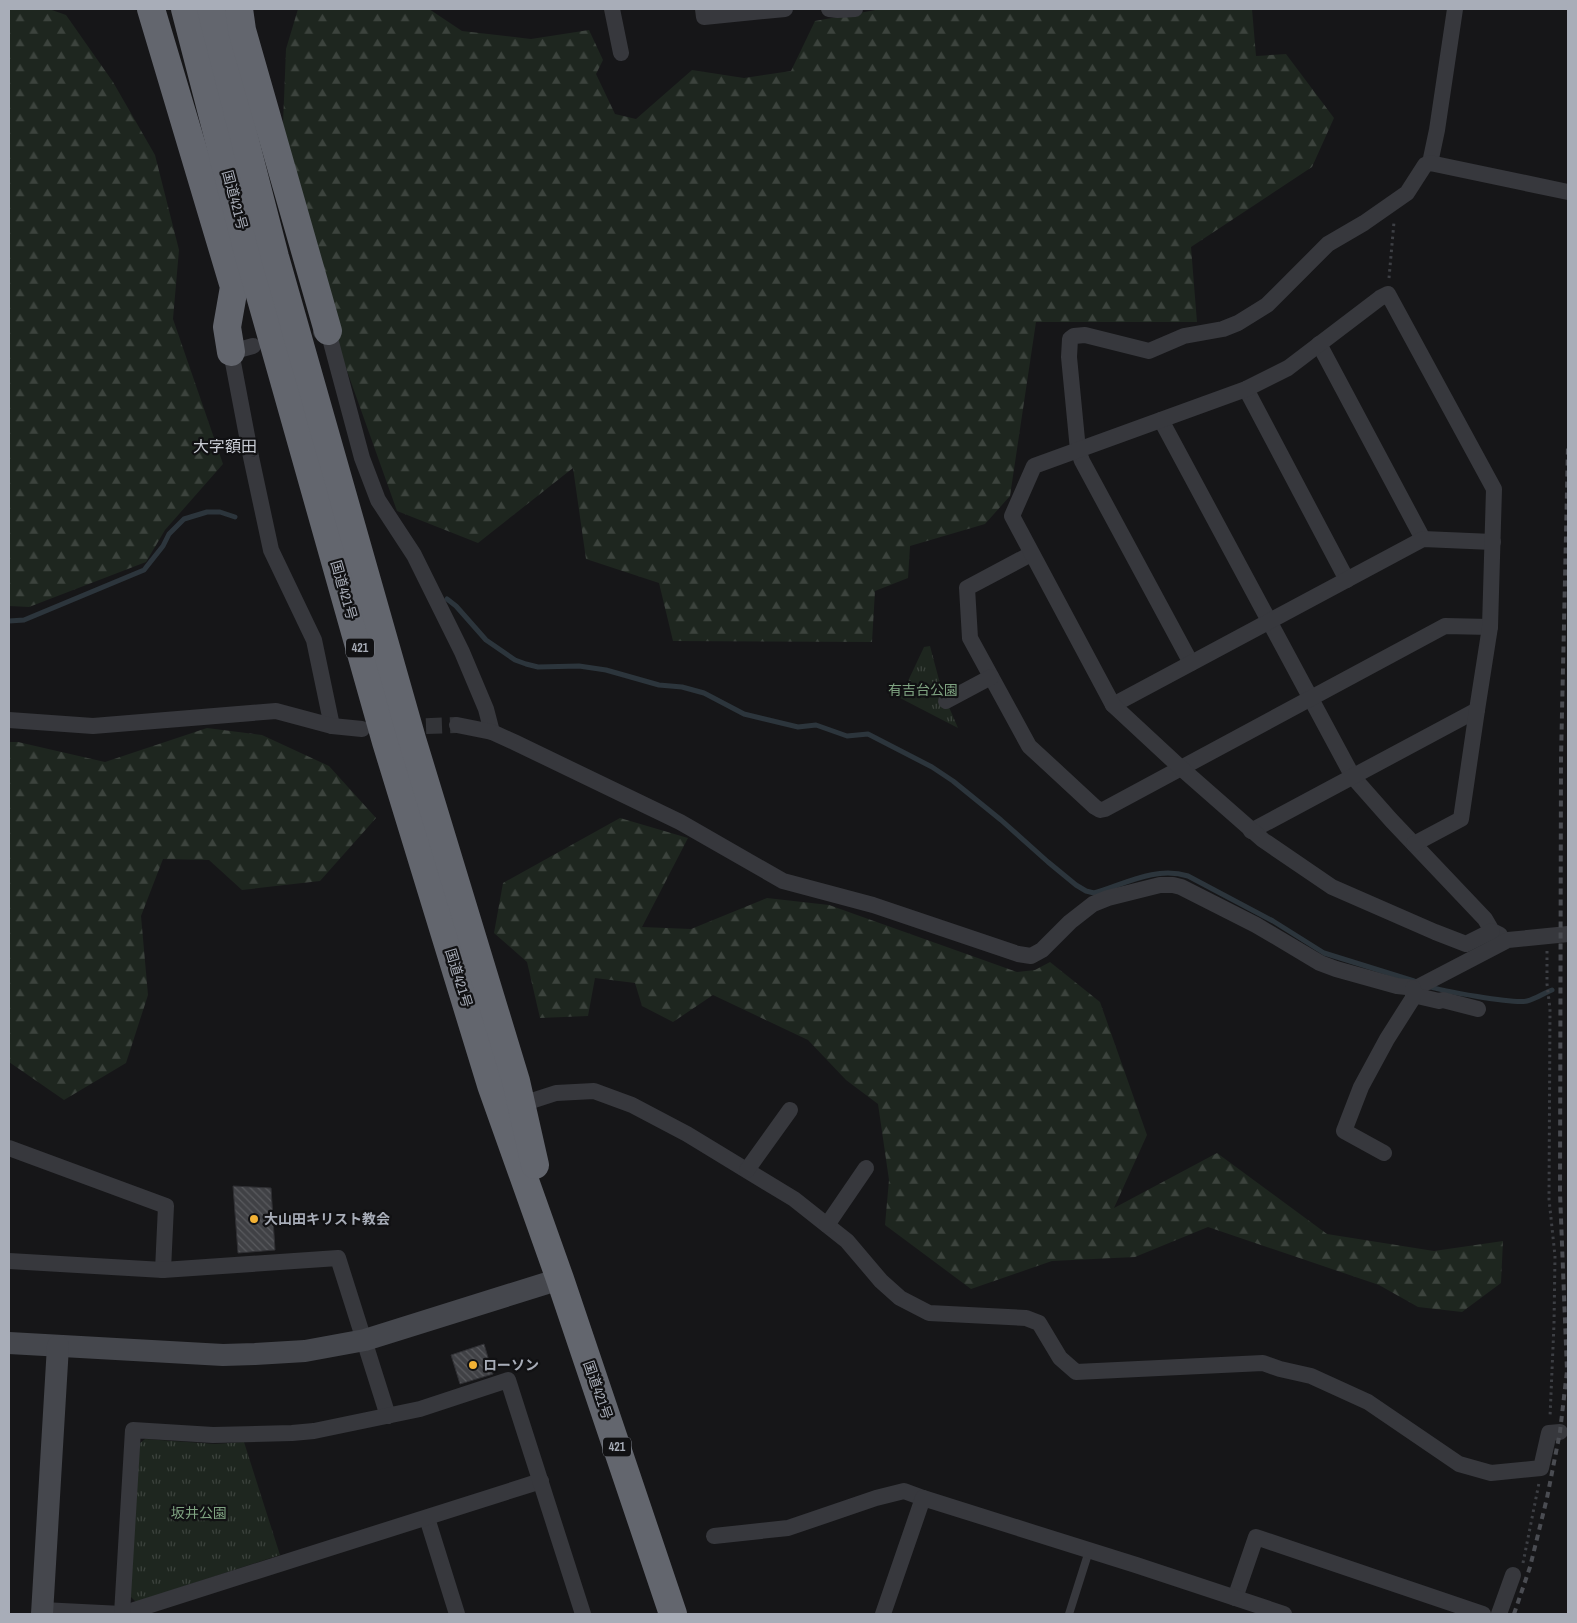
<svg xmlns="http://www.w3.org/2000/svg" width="1577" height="1623" font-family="'Archivo Narrow','Noto Sans JP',sans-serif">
<defs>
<pattern id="grass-tufts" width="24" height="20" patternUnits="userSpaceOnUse" patternTransform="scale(1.25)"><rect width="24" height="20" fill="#1e261f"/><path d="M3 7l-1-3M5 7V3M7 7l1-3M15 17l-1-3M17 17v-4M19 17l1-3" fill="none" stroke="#3c433d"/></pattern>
<pattern id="forest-firs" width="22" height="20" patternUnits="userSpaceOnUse" patternTransform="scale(1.25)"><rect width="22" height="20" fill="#1e261f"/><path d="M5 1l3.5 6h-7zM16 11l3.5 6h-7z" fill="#3c433d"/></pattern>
<pattern id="building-back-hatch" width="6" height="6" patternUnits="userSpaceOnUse" patternTransform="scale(1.25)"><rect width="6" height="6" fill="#404145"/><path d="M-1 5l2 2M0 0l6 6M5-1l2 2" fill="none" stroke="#595a5e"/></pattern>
</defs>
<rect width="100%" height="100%" fill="#161618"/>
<g fill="url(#grass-tufts)">
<polygon points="930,646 942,691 958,728 900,698 924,647"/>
<polygon points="145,1439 215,1444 244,1442 280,1555 136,1602 130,1596 139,1444"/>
</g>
<g fill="url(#forest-firs)">
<polygon points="9,9 49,9 66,15 113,82 155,155 179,250 173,319 223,464 165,530 146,562 29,607 9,606"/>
<polygon points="298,9 429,9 462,31 531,39 589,30 603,60 596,74 615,114 636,119 692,70 744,78 791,71 815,21 881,9 1252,9 1256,56 1286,54 1334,118 1312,167 1191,247 1197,322 1036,322 1010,496 985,524 910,546 908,578 875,591 872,642 673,641 659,583 586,559 573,468 478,543 397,511 331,326 282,149 286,49"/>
<polygon points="207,728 262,735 329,766 376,818 320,881 242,890 209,860 163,859 141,916 148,995 126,1063 64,1100 9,1062 9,742 18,742 105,762"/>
<polygon points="620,818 688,838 642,927 691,929 767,898 829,905 1017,972 1035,970 1050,962 1100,1002 1147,1135 1114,1208 1217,1153 1327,1234 1434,1251 1503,1241 1501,1283 1462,1312 1418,1307 1379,1285 1208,1227 1135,1257 1052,1261 971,1289 885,1225 889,1180 878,1104 846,1080 808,1040 713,995 673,1022 642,1006 635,983 595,978 588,1016 540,1018 527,962 494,933 503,883"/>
</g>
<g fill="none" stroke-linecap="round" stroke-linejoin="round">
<g stroke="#2c353c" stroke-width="5">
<path d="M 447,599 L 456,606 L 486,640 L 515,660 L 526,664 L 538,667 L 579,666 L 606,670 L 659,685 L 682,687 L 704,693 L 744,714 L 798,727 L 816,725 L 847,736 L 868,734 L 932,767 L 953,781 L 1001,820 L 1048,862 L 1076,885 L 1086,891 L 1094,893 C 1125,884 1155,866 1188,876 L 1273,921 L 1324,953 L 1414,981"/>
<polyline points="9,621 24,620 144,570 163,546 169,534 184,519 207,512 220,512 235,517"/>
<path d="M 1427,986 C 1442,991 1513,1004 1527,1001 C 1536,999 1544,993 1552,990"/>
</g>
</g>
<g fill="url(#building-back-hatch)" stroke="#303034">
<polygon points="233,1186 271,1188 275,1250 238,1253"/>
<polygon points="484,1344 493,1374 460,1384 451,1355"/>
</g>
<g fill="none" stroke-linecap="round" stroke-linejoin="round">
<polyline stroke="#333438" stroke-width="16" stroke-dasharray="16 8" stroke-linecap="butt" points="402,727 457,725"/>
<g stroke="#3d3f44" stroke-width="3" stroke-dasharray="2.5 4" stroke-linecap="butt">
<polyline points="1389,278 1394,222"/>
<polyline points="1547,951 1547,984 1550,1009 1549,1199 1555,1256 1554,1324 1550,1417"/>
<polyline points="1523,1563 1539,1483"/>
</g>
<polyline stroke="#37383d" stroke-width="8" points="1069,1614 1089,1551"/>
<g stroke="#37383d" stroke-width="16">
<polyline points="612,9 621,53"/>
<polyline points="703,9 704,17 785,9"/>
<polyline points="829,9 838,10 855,9"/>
<polyline points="1430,163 1437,130 1455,9"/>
<polyline points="321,332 328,331 362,458 378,500 414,555 462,652 486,709 492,732"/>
<polyline points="1319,344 1423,539"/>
<polyline points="253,346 231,352 251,457 271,550 314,640 332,726"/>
<polyline points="1246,389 1347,580"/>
<polyline points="1161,420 1353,777 1391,820 1485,919 1492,931 1500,935"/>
<polyline points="1031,554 967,588 970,638 1029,746 1095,807 1100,810 1105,809 1445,626 1490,627"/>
<polyline points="1191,663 1082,461 1078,450 1069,357 1070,339 1074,336 1085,335 1149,351 1184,336 1223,329 1238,323 1267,305 1328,244 1364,223 1407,193 1425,165 1430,163 1568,192"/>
<polyline points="946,701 991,677"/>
<polyline points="1113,705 1423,539 1493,542"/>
<polyline points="9,720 93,726 276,711 332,726 362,729"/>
<polyline points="457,725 492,732 514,742 680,822 783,881 873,905 1018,954 1031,956 1042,950 1070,922 1093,904 1108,898 1160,885 1173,885 1181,887 1256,925 1320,963 1336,969 1397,986 1416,988 1508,940 1568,934"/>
<polyline points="1251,831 1477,710"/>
<polyline points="1414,844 1461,819 1477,710 1490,627 1494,489 1388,294 1380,298 1288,368 1246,389 1034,466 1012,516 1113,705 1181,768 1263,840 1332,887 1435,932 1466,944 1492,931"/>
<polyline points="1413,995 1439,1001 1443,1000 1478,1009"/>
<polyline points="522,1104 556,1093 594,1091 632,1105 687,1134 794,1199 847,1241 881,1281 900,1298 929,1313 1026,1318 1039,1323 1060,1358 1076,1372 1263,1363 1280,1369 1311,1376 1368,1402 1459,1464 1491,1473 1541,1468 1549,1433 1560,1432"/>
<polyline points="9,1148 166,1206 163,1270"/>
<polyline points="1384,1153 1344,1131 1361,1087 1387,1039 1413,998 1413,988"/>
<polyline points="747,1170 790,1110"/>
<polyline points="827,1225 866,1168"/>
<polyline points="9,1261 163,1270 338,1258 388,1416"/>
<polyline points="427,1518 457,1614"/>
<polyline points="714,1536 788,1528 876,1498 904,1491 923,1498"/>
<polyline points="1235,1598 1256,1537 1483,1614"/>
<polyline points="42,1610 122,1614 541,1481"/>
<polyline points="122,1614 133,1430 213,1435 292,1433 314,1431 420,1409 508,1380 583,1614"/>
<polyline points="883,1614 923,1498 1136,1565 1284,1614"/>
<polyline points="1499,1614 1513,1575"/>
</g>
<g stroke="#45474d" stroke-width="22">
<polyline points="9,1343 223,1355 255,1354 305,1351 365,1340 560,1279"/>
<polyline points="42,1614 58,1346"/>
</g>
<g stroke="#63666e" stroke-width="28">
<polyline points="151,9 234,287 227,327 231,352"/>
<polyline points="185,9 250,260 386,742 491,1085 560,1279 673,1614"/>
<polyline points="211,9 275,257 412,739 516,1081 535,1165"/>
<polyline points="239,9 242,30 328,331"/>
</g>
<polyline stroke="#4a4c52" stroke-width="4" stroke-dasharray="6 5" stroke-linecap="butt" points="1514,1614 1530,1567 1547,1498 1560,1432 1567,1371 1560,1193 1561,758 1568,446"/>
</g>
<g fill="#f2b134" stroke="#111113" stroke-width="2">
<circle cx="254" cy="1219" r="5"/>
<circle cx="473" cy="1365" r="5"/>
</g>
<g text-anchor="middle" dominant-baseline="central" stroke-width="4.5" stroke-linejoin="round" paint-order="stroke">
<g fill="#111113" stroke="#7b7e86" stroke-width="1">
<rect x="346" y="638.5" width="28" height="19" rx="4"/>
<rect x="603" y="1437.5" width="28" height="19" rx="4"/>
</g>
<g font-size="12" font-weight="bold" fill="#a8adb8">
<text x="360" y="648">421</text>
<text x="617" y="1447">421</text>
</g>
<g font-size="14" fill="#a8adb8" stroke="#111113">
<text transform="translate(235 200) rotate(75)">国道421号</text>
<text transform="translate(344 590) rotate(74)">国道421号</text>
<text transform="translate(459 978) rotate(73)">国道421号</text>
<text transform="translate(598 1390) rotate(71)">国道421号</text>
</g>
<g font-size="14" fill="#7fa381" stroke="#111113">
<text x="923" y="690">有吉台公園</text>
<text x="199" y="1513">坂井公園</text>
</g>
<g font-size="14" font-weight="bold" fill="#a8adb8" stroke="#111113" text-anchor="start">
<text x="264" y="1219">大山田キリスト教会</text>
<text x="483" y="1365">ローソン</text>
</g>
<g font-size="16" fill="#c9ccd4" stroke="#111113">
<text x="225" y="446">大字額田</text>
</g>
</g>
<rect width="1577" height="1623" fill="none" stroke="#a8adb8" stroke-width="20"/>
</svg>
